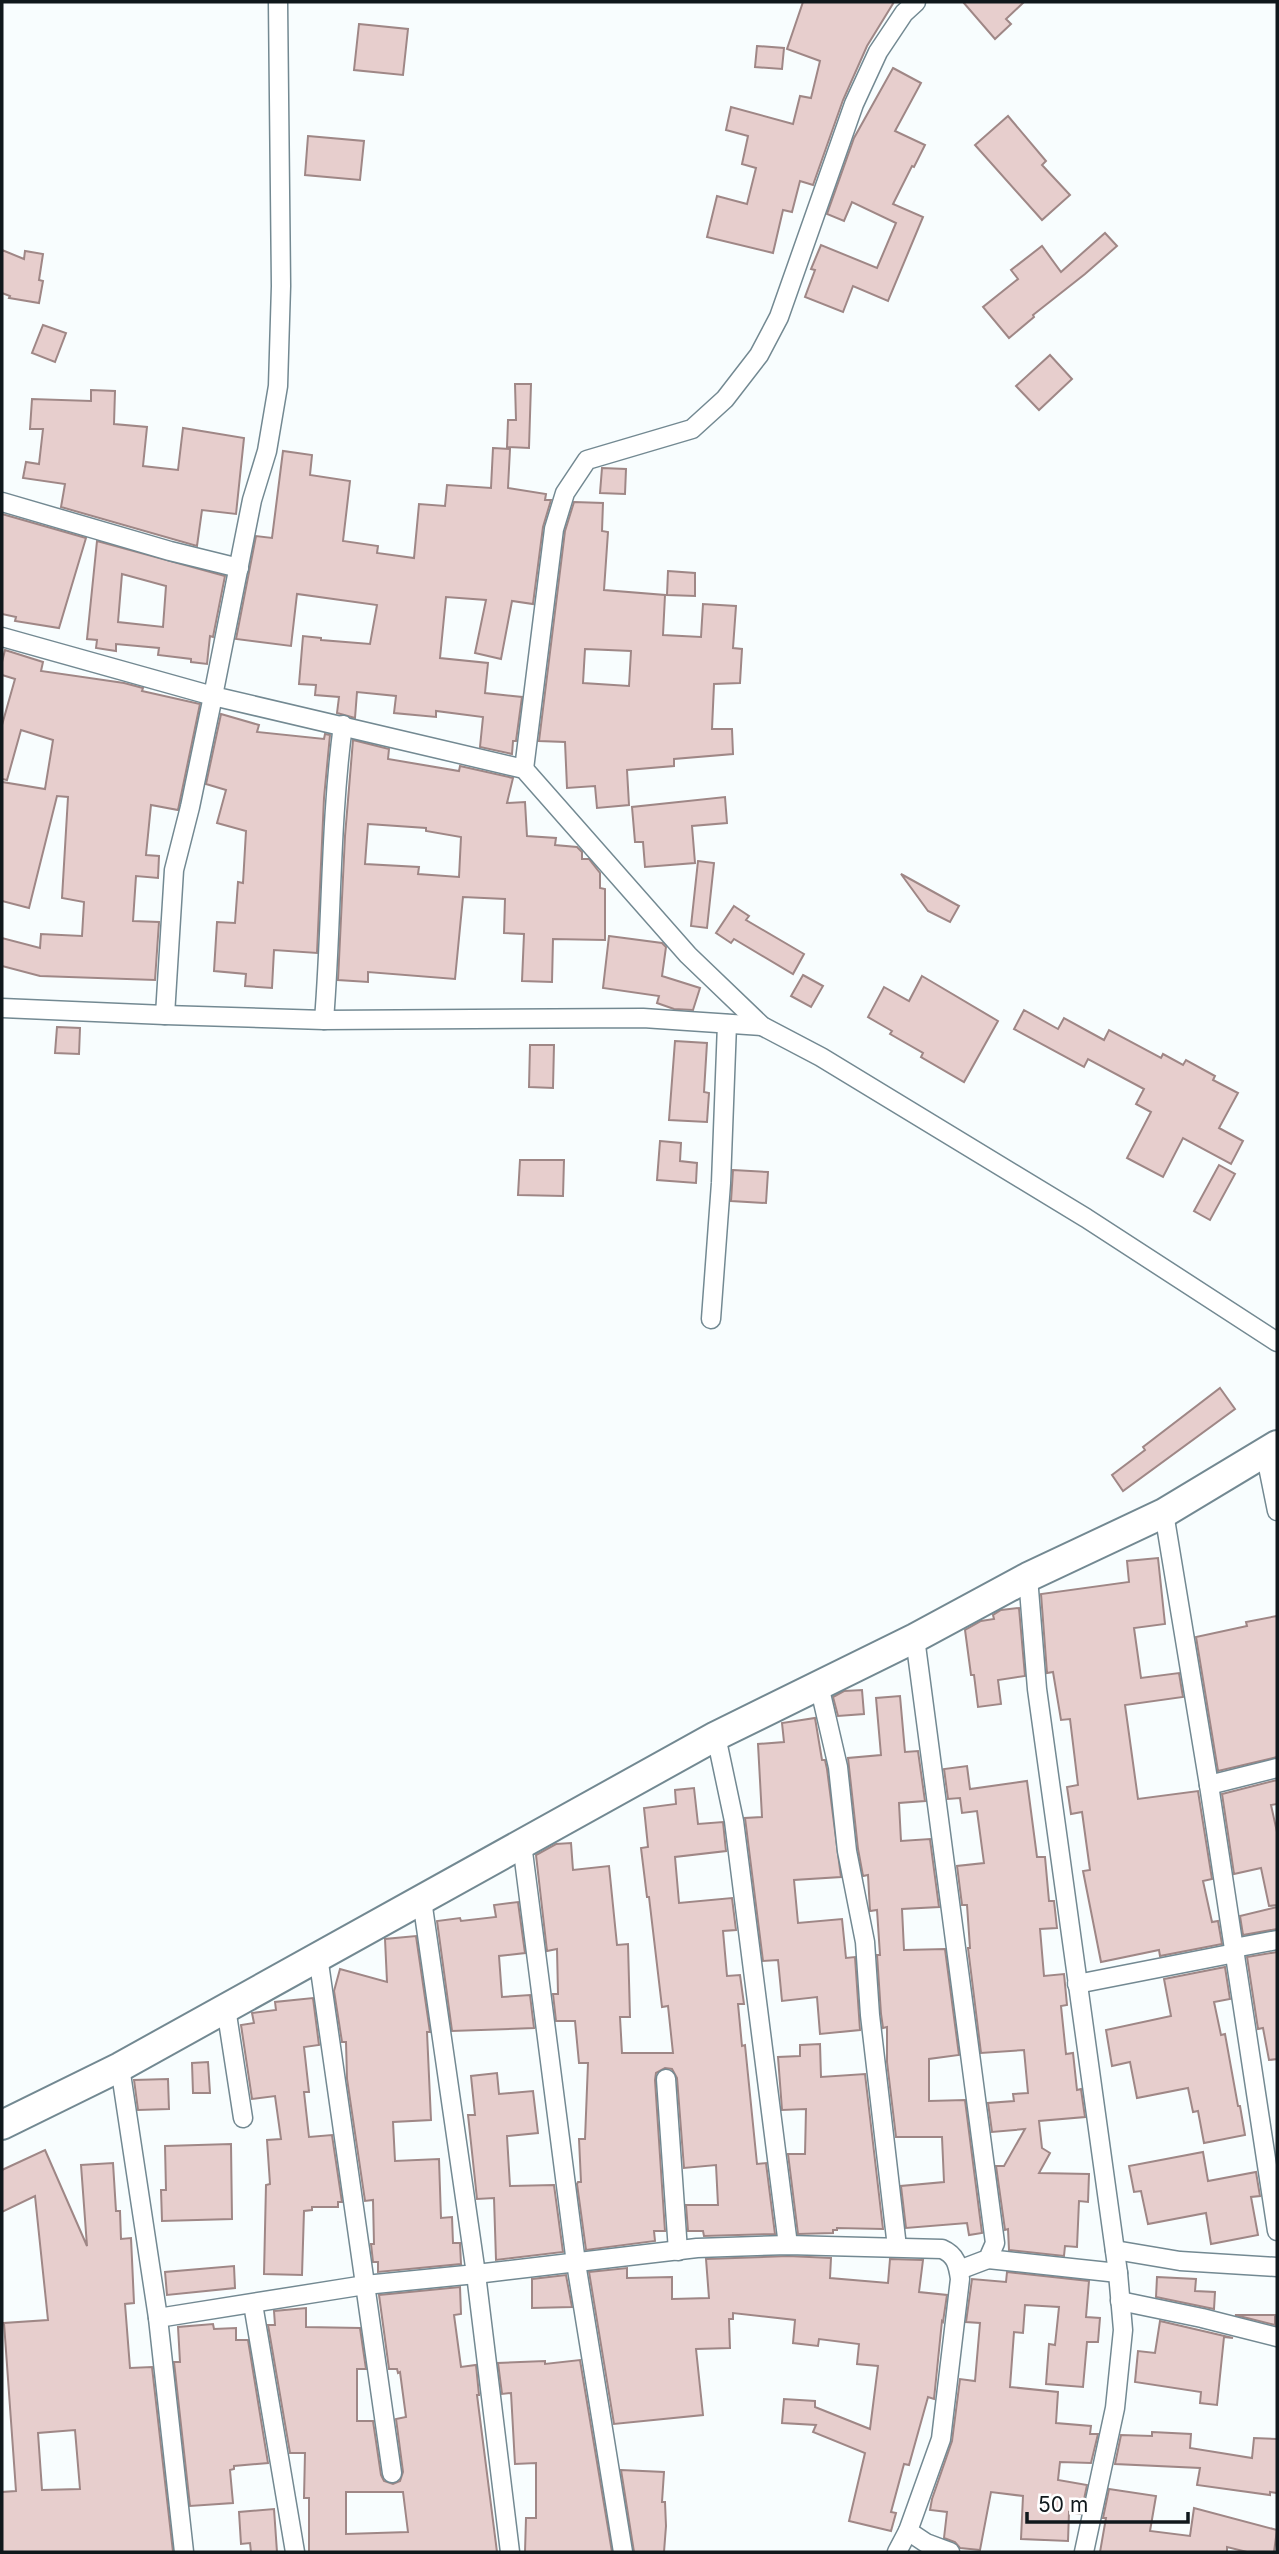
<svg xmlns="http://www.w3.org/2000/svg" width="1279" height="2554" font-family="Inter,sans-serif">
<rect width="100%" height="100%" fill="#f8fdfe"/>
<g fill="#e7cecd" stroke="#9f8786" stroke-width="2" fill-rule="evenodd">
<polygon points="803,2 894,2 867,46 843,100 813,185 800,181 792,212 783,210 773,253 707,237 717,196 747,204 756,168 742,164 748,136 726,130 731,107 793,124 800,96 811,98 820,61 787,49"/>
<polygon points="963,2 1024,2 1006,19 1011,24 995,39"/>
<polygon points="359,24 408,29 403,75 354,70"/>
<polygon points="757,46 784,48 782,69 755,67"/>
<polygon points="893,68 921,83 895,131 925,145 914,167 912,166 893,204 923,217 888,301 853,286 843,312 805,297 815,270 811,269 821,245 877,268 896,223 852,202 844,221 827,214 854,138"/>
<polygon points="1008,116 1046,161 1042,165 1070,195 1042,220 975,145"/>
<polygon points="308,136 364,141 360,180 305,175"/>
<polygon points="1105,233 1117,246 1085,274 1033,315 1034,317 1009,338 983,307 1018,279 1011,270 1042,246 1061,272"/>
<polygon points="2,250 24,259 25,251 43,254 39,280 43,281 39,303 9,298 10,296 2,293"/>
<polygon points="43,325 66,333 55,362 32,353"/>
<polygon points="1050,355 1072,379 1039,410 1016,386"/>
<polygon points="515,384 531,384 529,448 507,447 508,420 516,420"/>
<polygon points="91,390 115,391 114,424 147,427 143,466 178,470 183,428 244,438 236,514 202,510 197,546 61,507 65,484 23,478 26,462 39,464 43,429 30,429 32,399 91,401"/>
<polygon points="493,448 510,449 508,488 546,494 545,500 551,500 543,527 533,604 512,601 501,659 475,653 486,600 446,597 440,658 488,663 485,693 522,697 516,741 513,741 512,754 480,747 483,717 436,711 436,717 394,713 396,696 357,692 355,718 337,713 339,697 315,695 316,685 299,684 303,636 321,638 321,640 370,644 377,605 297,594 291,646 236,639 256,536 272,538 283,451 312,455 310,475 350,481 343,541 378,546 377,553 414,558 419,504 445,506 447,485 491,488"/>
<polygon points="602,468 626,469 625,494 600,493"/>
<path d="M 574,502 L 603,503 L 602,531 L 608,532 L 604,590 L 665,595 L 663,635 L 701,637 L 703,604 L 736,606 L 733,648 L 742,649 L 740,683 L 714,684 L 712,729 L 732,729 L 733,754 L 674,759 L 674,766 L 627,770 L 629,805 L 597,808 L 595,786 L 567,788 L 565,742 L 539,741 L 565,531 ZM 585,649 L 631,651 L 629,686 L 583,683 Z"/>
<polygon points="2,514 86,538 59,628 15,621 16,617 2,614"/>
<path d="M 97,541 L 225,576 L 213,637 L 210,636 L 207,664 L 191,662 L 191,659 L 158,655 L 159,648 L 116,644 L 116,651 L 96,648 L 97,640 L 87,639 ZM 122,574 L 166,586 L 163,627 L 118,622 Z"/>
<polygon points="668,571 695,573 695,596 667,595"/>
<polygon points="5,650 43,662 41,671 124,683 143,688 142,691 200,704 178,810 151,805 146,855 159,856 158,878 136,876 133,921 159,922 155,980 40,976 2,966 2,938 40,948 41,934 82,936 84,902 62,898 68,797 57,796 29,908 2,901 2,782 45,789 53,740 21,730 7,780 2,779 2,725 15,679 2,675 2,662"/>
<polygon points="221,714 259,725 257,732 324,739 325,734 330,735 324,798 317,953 274,950 272,988 245,986 246,974 214,971 217,922 235,923 238,882 243,883 246,831 217,823 226,790 206,784"/>
<path d="M 353,740 L 389,749 L 388,759 L 459,771 L 460,766 L 513,778 L 507,803 L 525,802 L 527,836 L 556,838 L 555,845 L 577,847 L 582,852 L 582,859 L 589,859 L 600,873 L 600,888 L 605,889 L 605,940 L 553,939 L 552,982 L 522,981 L 524,934 L 504,933 L 505,899 L 463,897 L 455,979 L 368,972 L 368,982 L 338,980 L 345,836 ZM 368,824 L 426,828 L 426,831 L 461,837 L 459,877 L 418,874 L 419,867 L 365,864 Z"/>
<polygon points="725,797 727,823 692,826 695,863 645,867 643,842 635,842 632,807"/>
<polygon points="698,861 714,863 707,928 691,926"/>
<polygon points="901,874 959,906 950,922 928,911"/>
<polygon points="734,906 749,916 746,920 804,954 793,974 734,939 731,943 716,933"/>
<polygon points="609,936 662,943 666,947 662,976 700,988 693,1010 674,1009 657,1003 659,996 603,988"/>
<polygon points="803,975 823,986 811,1007 791,996"/>
<polygon points="922,976 998,1021 964,1082 921,1057 923,1053 890,1034 892,1031 868,1017 884,987 909,1001"/>
<polygon points="1024,1010 1058,1029 1064,1018 1104,1040 1109,1030 1161,1058 1163,1054 1183,1065 1186,1060 1215,1076 1213,1080 1238,1093 1219,1128 1243,1141 1231,1164 1183,1138 1163,1177 1127,1158 1151,1112 1136,1104 1144,1089 1088,1059 1084,1067 1014,1029"/>
<polygon points="57,1027 80,1028 79,1054 55,1053"/>
<polygon points="675,1041 707,1043 704,1092 709,1093 707,1122 669,1120"/>
<polygon points="530,1045 554,1045 553,1088 529,1087"/>
<polygon points="660,1141 681,1143 680,1161 697,1163 696,1183 657,1180"/>
<polygon points="520,1160 564,1160 563,1196 518,1195"/>
<polygon points="1219,1165 1235,1174 1210,1220 1194,1211"/>
<polygon points="733,1170 768,1172 766,1203 731,1201"/>
<polygon points="1220,1388 1235,1409 1123,1491 1112,1475 1145,1450 1143,1447"/>
<polygon points="1158,1558 1165,1624 1134,1628 1141,1678 1179,1673 1183,1697 1125,1705 1138,1799 1198,1791 1212,1879 1203,1881 1212,1922 1218,1921 1222,1944 1160,1956 1159,1950 1101,1962 1083,1871 1090,1870 1082,1812 1071,1814 1067,1787 1078,1785 1070,1719 1061,1720 1053,1672 1047,1673 1041,1594 1129,1582 1127,1561"/>
<polygon points="1019,1608 1025,1676 998,1680 1001,1704 978,1707 974,1675 971,1675 965,1630 981,1621 994,1619 993,1615 1001,1610"/>
<polygon points="1277,1616 1277,1757 1218,1771 1196,1637 1247,1626 1246,1622"/>
<polygon points="862,1690 864,1714 838,1716 833,1697 844,1691"/>
<polygon points="900,1696 905,1752 918,1751 925,1801 899,1803 901,1841 930,1839 939,1907 902,1909 904,1950 945,1949 959,2055 929,2059 929,2101 965,2100 982,2233 969,2235 967,2223 906,2228 901,2186 944,2182 942,2137 896,2137 887,2062 887,2027 883,2028 881,2014 877,1955 880,1955 877,1910 870,1911 868,1875 863,1876 858,1849 848,1758 881,1755 876,1698"/>
<polygon points="815,1718 822,1760 825,1760 827,1769 841,1877 794,1880 798,1923 842,1919 846,1958 855,1957 860,2030 820,2034 817,1997 782,2001 778,1960 763,1961 745,1818 762,1817 758,1744 784,1742 782,1723"/>
<polygon points="967,1766 970,1789 1027,1781 1037,1857 1045,1857 1049,1901 1054,1901 1057,1928 1040,1929 1044,1976 1064,1974 1067,2005 1061,2006 1066,2054 1073,2053 1077,2090 1081,2089 1085,2117 1039,2121 1042,2148 1050,2153 1039,2173 1089,2174 1088,2202 1079,2201 1077,2247 1065,2246 1064,2256 1009,2250 1008,2229 1005,2230 996,2166 1004,2166 1025,2129 992,2132 988,2103 1014,2101 1013,2094 1028,2093 1024,2050 981,2053 968,1948 970,1948 967,1905 962,1905 957,1866 984,1863 977,1811 962,1813 960,1798 948,1799 944,1769"/>
<polygon points="1277,1780 1277,1804 1271,1805 1277,1832 1277,1905 1269,1906 1261,1868 1234,1874 1222,1794"/>
<polygon points="694,1788 698,1824 723,1822 726,1851 675,1857 679,1903 732,1898 736,1930 723,1931 727,1976 740,1975 744,2004 738,2004 742,2046 745,2045 757,2164 766,2163 775,2234 704,2236 703,2231 688,2231 686,2205 718,2205 716,2165 684,2168 677,2078 672,2069 665,2068 656,2073 655,2080 665,2231 654,2231 655,2241 586,2250 577,2184 578,2182 581,2182 579,2139 585,2139 588,2063 579,2063 575,2021 556,2021 553,1994 558,1994 557,1949 547,1951 536,1855 556,1844 571,1843 573,1870 609,1866 617,1945 628,1944 630,2017 620,2017 622,2053 673,2053 668,2006 662,2007 649,1897 647,1897 641,1848 648,1847 644,1808 676,1804 675,1790"/>
<polygon points="518,1902 525,1953 499,1956 502,1997 530,1995 534,2028 452,2031 437,1921 460,1918 461,1921 496,1917 494,1905"/>
<polygon points="1277,1907 1277,1929 1243,1935 1240,1916"/>
<polygon points="416,1936 430,2032 427,2032 431,2120 393,2122 395,2161 439,2159 441,2218 452,2217 453,2243 460,2243 461,2264 378,2272 378,2262 373,2262 371,2244 374,2244 373,2200 365,2201 347,2079 346,2042 342,2042 334,1991 340,1969 387,1982 385,1939"/>
<polygon points="1277,1952 1277,2059 1269,2060 1263,2028 1258,2029 1247,1957"/>
<polygon points="1225,1967 1230,1999 1214,2002 1221,2035 1225,2034 1238,2106 1240,2106 1245,2135 1204,2143 1198,2111 1193,2112 1188,2088 1137,2098 1130,2062 1112,2066 1106,2030 1171,2016 1164,1979"/>
<polygon points="313,1998 319,2045 304,2047 309,2092 304,2092 309,2137 332,2135 342,2202 338,2202 338,2207 312,2207 312,2210 304,2211 302,2275 264,2274 266,2185 270,2184 267,2140 281,2139 275,2096 252,2099 241,2025 254,2023 252,2013 276,2010 275,2002"/>
<polygon points="820,2044 821,2077 865,2074 883,2229 837,2228 837,2230 833,2230 833,2233 798,2234 788,2154 805,2154 806,2109 782,2110 778,2057 800,2056 800,2045"/>
<polygon points="208,2062 210,2093 193,2093 192,2063"/>
<polygon points="497,2073 499,2094 533,2091 538,2133 507,2136 510,2186 554,2185 563,2252 496,2260 494,2198 477,2199 468,2115 475,2115 471,2076"/>
<polygon points="168,2079 169,2109 138,2110 134,2080"/>
<polygon points="231,2144 232,2219 162,2221 161,2190 166,2190 165,2146"/>
<path d="M 45,2150 L 87,2246 L 81,2165 L 113,2163 L 116,2211 L 120,2211 L 121,2239 L 131,2238 L 134,2303 L 125,2304 L 130,2368 L 152,2367 L 173,2552 L 2,2552 L 2,2492 L 16,2491 L 4,2323 L 48,2320 L 35,2196 L 2,2212 L 2,2170 ZM 75,2430 L 80,2489 L 42,2490 L 38,2433 Z"/>
<polygon points="1203,2152 1208,2181 1256,2172 1260,2196 1251,2197 1258,2235 1211,2244 1206,2213 1148,2224 1141,2191 1134,2192 1129,2166"/>
<polygon points="788,2256 831,2258 830,2278 888,2283 890,2259 923,2260 919,2292 947,2295 943,2322 942,2321 934,2399 928,2397 909,2465 904,2464 891,2512 896,2513 891,2531 849,2521 865,2453 813,2432 816,2425 782,2423 784,2399 815,2401 815,2407 870,2429 878,2366 857,2364 859,2344 819,2339 818,2346 793,2343 795,2320 733,2313 733,2319 729,2319 730,2348 696,2349 703,2415 614,2424 589,2272 627,2268 627,2278 672,2277 672,2299 709,2298 706,2259"/>
<polygon points="234,2266 235,2288 167,2295 165,2272"/>
<polygon points="1007,2272 1089,2281 1086,2317 1100,2318 1098,2342 1087,2342 1083,2387 1046,2384 1049,2344 1055,2345 1059,2307 1025,2305 1023,2333 1014,2332 1010,2387 1058,2392 1056,2423 1091,2426 1090,2434 1098,2434 1091,2463 1060,2462 1058,2480 1087,2485 1081,2514 1069,2512 1068,2541 1021,2539 1023,2496 991,2492 980,2550 960,2548 955,2542 944,2538 947,2512 930,2510 932,2499 952,2441 960,2379 975,2381 980,2323 966,2322 972,2279 1006,2282"/>
<polygon points="566,2275 572,2307 532,2308 532,2279"/>
<polygon points="1157,2277 1196,2279 1195,2291 1215,2292 1214,2309 1156,2297"/>
<path d="M 460,2287 L 461,2314 L 454,2315 L 461,2367 L 476,2365 L 479,2395 L 477,2395 L 497,2552 L 309,2552 L 309,2498 L 304,2498 L 305,2453 L 290,2453 L 268,2325 L 275,2325 L 274,2311 L 306,2308 L 306,2327 L 360,2328 L 366,2369 L 357,2369 L 357,2421 L 373,2421 L 381,2475 L 384,2481 L 393,2484 L 400,2481 L 403,2472 L 396,2419 L 406,2417 L 400,2372 L 398,2373 L 397,2369 L 389,2369 L 379,2295 ZM 346,2492 L 403,2492 L 408,2532 L 346,2534 Z"/>
<polygon points="1235,2315 1275,2315 1275,2325"/>
<polygon points="1160,2321 1233,2338 1224,2337 1217,2405 1200,2403 1201,2392 1135,2382 1138,2351 1155,2353"/>
<polygon points="213,2324 214,2329 236,2328 236,2340 248,2340 268,2463 234,2466 234,2469 230,2470 233,2503 190,2506 174,2362 180,2362 178,2327"/>
<polygon points="580,2360 612,2552 525,2552 526,2518 536,2518 536,2463 515,2464 511,2393 502,2394 498,2363 545,2361 545,2364"/>
<polygon points="1152,2432 1191,2434 1190,2448 1252,2458 1254,2438 1277,2439 1277,2493 1270,2492 1270,2495 1197,2485 1200,2468 1115,2464 1121,2435 1152,2436"/>
<polygon points="621,2470 664,2472 662,2502 665,2502 666,2526 664,2552 634,2552"/>
<polygon points="1109,2489 1156,2496 1150,2531 1190,2536 1194,2508 1277,2530 1274,2552 1247,2552 1227,2547 1227,2552 1100,2552 1106,2518 1103,2518"/>
<polygon points="274,2509 277,2552 251,2552 250,2543 241,2544 239,2512"/>
</g>
<g fill="none" stroke-linecap="round" stroke-linejoin="round">
<defs>
<g id="street">
<polyline points="278,2 281,286 278,386 267,451 252,500 213,696 524,769 688,955 762,1026 821,1057 1086,1218 1277,1342"/>
<polyline points="2,502 170,551 239,568"/>
<polyline points="2,637 213,696 190,807 174,870 165,1015 2,1008"/>
<polyline points="524,769 554,529 565,493 587,460 692,429 725,399 759,355 779,317 854,104 878,52 904,13 916,2"/>
<polyline points="165,1015 324,1020 643,1018 762,1026"/>
<path d="M 324,1020 C 332,922 330,822 343,725"/>
<polyline points="711,1319 721,1183 727,1024"/>
<polyline points="1265,1452 1277,1511"/>
<polyline points="1164,1513 1209,1785 1277,2231"/>
<polyline points="1028,1577 1037,1689 1118,2273 1123,2330 1115,2408 1084,2552"/>
<polyline points="915,1638 995,2243 988,2259 959,2270"/>
<polyline points="819,1685 838,1767 847,1851 865,1942 870,2015 897,2247"/>
<polyline points="716,1736 734,1821 788,2245"/>
<polyline points="1209,1785 1277,1768"/>
<polyline points="522,1844 576,2263 623,2552"/>
<polyline points="1234,1948 1277,1940"/>
<polyline points="318,1956 392,2473"/>
<polyline points="1077,1984 1235,1953"/>
<polyline points="226,2008 243,2118"/>
<polyline points="120,2067 158,2318"/>
<polyline points="666,2079 678,2251"/>
<polyline points="1115,2250 1180,2261 1277,2267"/>
<polyline points="988,2259 1118,2273"/>
<polyline points="1120,2301 1202,2318 1277,2337"/>
<polyline points="253,2304 295,2552"/>
<polyline points="184,2552 158,2318 365,2285 476,2274 422,1900"/>
<path d="M 510,2552 L 476,2274 L 697,2248 L 788,2245 L 942,2249 C 956,2255 958,2265 960,2279 L 941,2439 L 908,2531 L 926,2543 L 950,2552"/>
<polyline points="897,2552 908,2531"/>
</g>
<polyline id="primary" points="2,2125 120,2067 716,1736 915,1638 1028,1577 1164,1513 1277,1445"/>
</defs>
<use href="#street" stroke="#738992" stroke-width="21"/>
<use href="#primary" stroke="#738992" stroke-width="32"/>
<use href="#street" stroke="#fff" stroke-width="18"/>
<use href="#primary" stroke="#fff" stroke-width="28"/>
</g>
<rect width="1279" height="2554" fill="none" stroke="#10181c" stroke-width="7"/>
<path d="M1027 2512v10h161v-10" fill="none" stroke="#10181c" stroke-width="3.5"/>
<text x="1038" y="2512" font-size="21" fill="#10181c" stroke="#ffffff" stroke-width="5" paint-order="stroke">50 m</text>
</svg>
